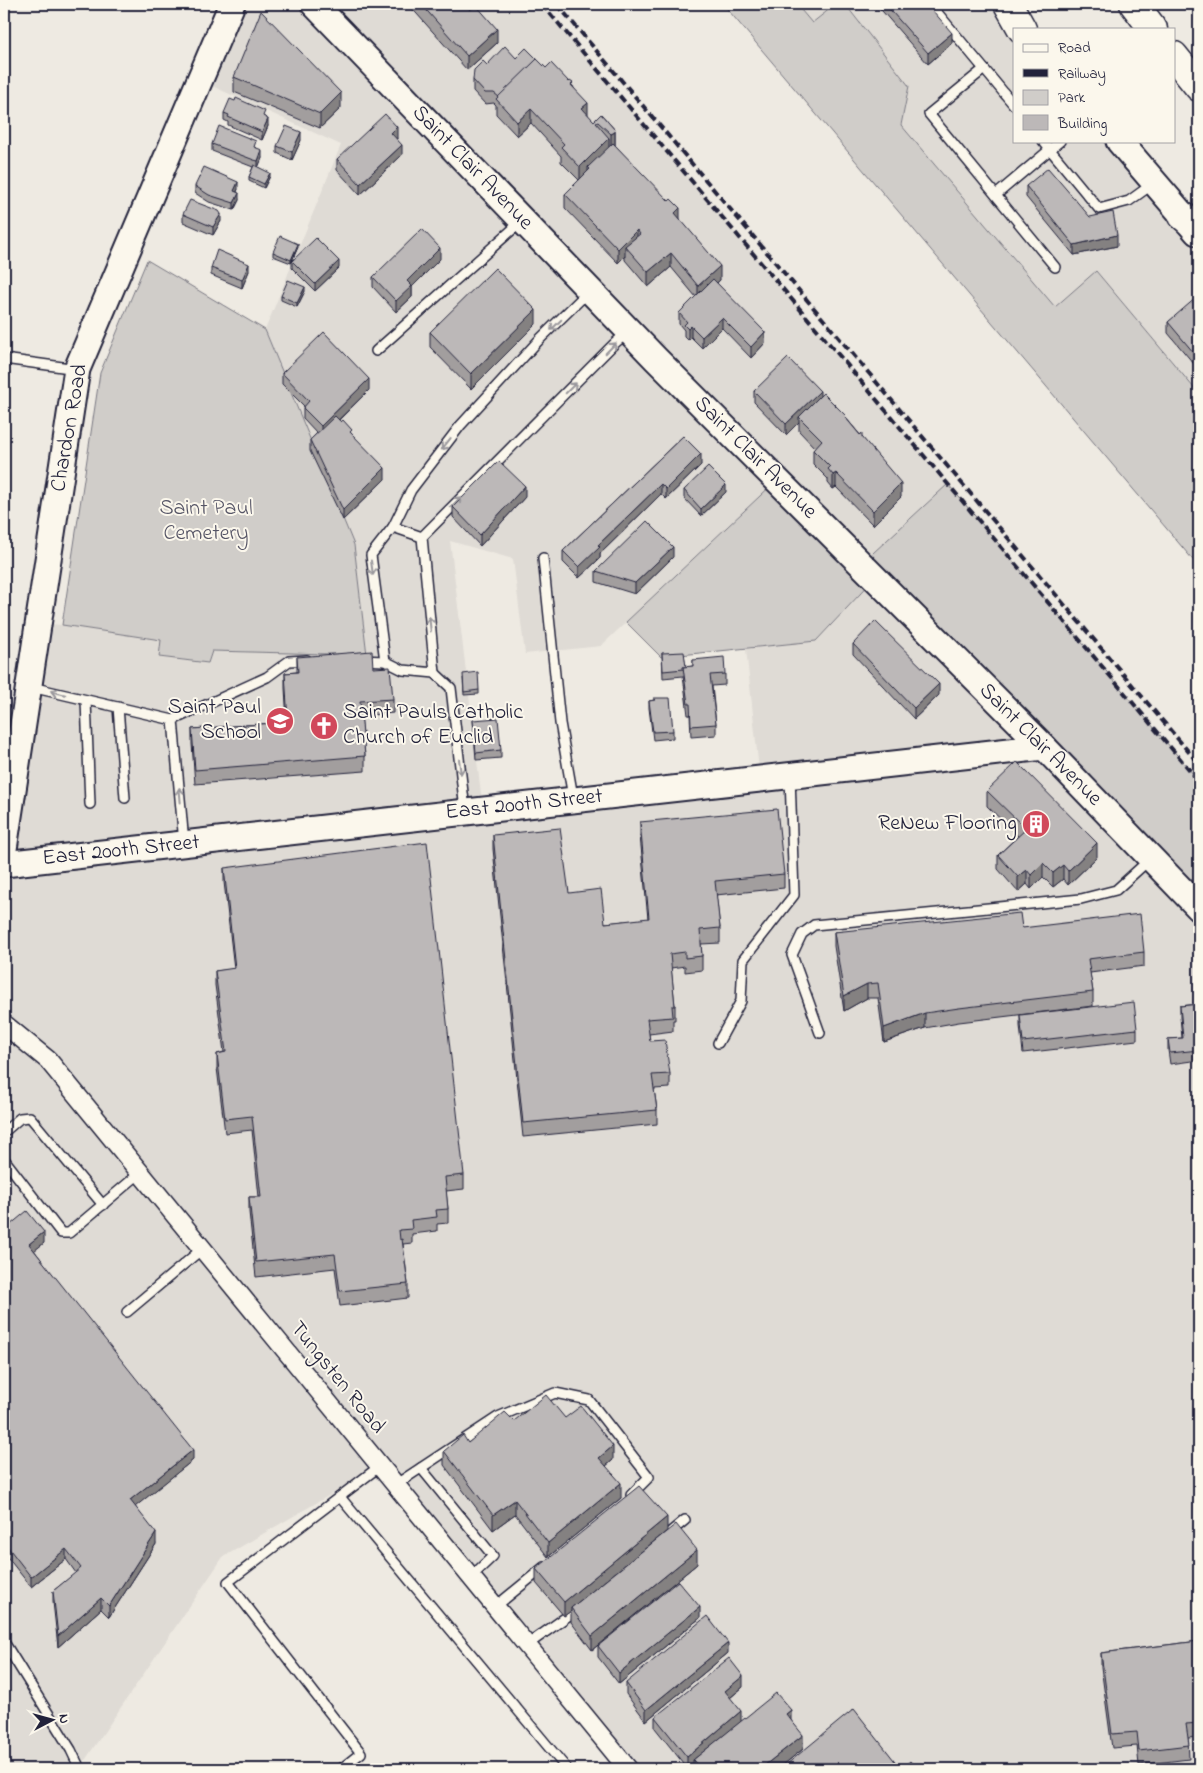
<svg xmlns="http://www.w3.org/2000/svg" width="1203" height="1773" font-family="'Indie Flower',sans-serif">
<rect width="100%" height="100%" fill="#eeeae2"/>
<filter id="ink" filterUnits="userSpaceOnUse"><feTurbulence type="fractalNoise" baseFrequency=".02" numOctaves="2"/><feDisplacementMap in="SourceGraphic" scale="10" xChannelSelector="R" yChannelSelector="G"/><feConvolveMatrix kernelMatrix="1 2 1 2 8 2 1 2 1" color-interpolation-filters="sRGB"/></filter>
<g filter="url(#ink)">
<g fill="#dfdbd5">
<polygon points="232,4 542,4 948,484 861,564 777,480 601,646 525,654 513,559 450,541 483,810 760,779 746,649 816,641 875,578 1199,908 1199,1769 628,1769 380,1466 223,1557 79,1769 4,1769 4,849 38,623 62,625 162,640 159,657 208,663 212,651 367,655 354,545 265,330 341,145 199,80"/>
<polygon points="796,4 836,4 812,23"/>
<polygon points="845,4 1000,4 1014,29 1014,141 1119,141 1199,235 1199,394 1097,272 1055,307 901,125 909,86"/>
</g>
<g fill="#d0cdc9" stroke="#797882">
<polygon points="723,4 796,4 812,23 836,4 845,4 909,86 901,125 1055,307 1096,271 1199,394 1199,567"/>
<polygon points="147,260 265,330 354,545 367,655 212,651 208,663 159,657 161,640 62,625 100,373"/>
<polygon points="777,480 861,564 948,484 1199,781 1199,908 875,578 816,641 661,657 626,622"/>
</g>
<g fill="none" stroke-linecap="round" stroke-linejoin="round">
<defs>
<g id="lane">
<polyline points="930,4 1014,105"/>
<polyline points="984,69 929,114 1055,267"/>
<polyline points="1043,141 1099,209 1129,201 1154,183"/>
<polyline points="996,195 1060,141"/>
<polyline points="376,351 522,221"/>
<polyline points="4,359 77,369"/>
<polyline points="393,527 422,537"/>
<polyline points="543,558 560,723 573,797"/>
<polyline points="360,660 385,661"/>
<polyline points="435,673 422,537 614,344 629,331"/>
<polyline points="31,687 173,720 267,677 289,661 307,660"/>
<polyline points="86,700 90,804"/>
<polyline points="118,707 125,798"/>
<polyline points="173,720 184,843"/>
<polyline points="465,810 451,688 435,673 403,670 385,661 371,555 393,527 411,490 460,426 540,339 588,292"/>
<polyline points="820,1033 792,955 802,934 814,925 1081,899 1116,890 1149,860"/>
<polyline points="718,1043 741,1001 743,960 794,895 790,776"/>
<polyline points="4,1132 20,1118 30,1117 103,1205"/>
<polyline points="4,1159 61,1233 69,1233 140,1173"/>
<polyline points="127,1312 202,1249"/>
<polyline points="421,1468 493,1556 471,1577"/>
<polyline points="395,1485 498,1417 555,1393 589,1400 649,1477 631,1495"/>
<polyline points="340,1497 567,1769"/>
<polyline points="668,1534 685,1520"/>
<polyline points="495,1607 544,1567"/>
<polyline points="4,1642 71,1750 80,1769"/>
<polyline points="527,1645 579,1608"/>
<polyline points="341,1769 361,1753 228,1582 380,1466"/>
</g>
<polyline id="street" points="4,1024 48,1060 628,1769"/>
<g id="secondary">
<polyline points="314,4 656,359 1044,747 1199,908"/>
<polyline points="1119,141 1197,232"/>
<polyline points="4,849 77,369 232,4"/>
<polyline points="4,864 1044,747"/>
</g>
<g id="highway">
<polyline points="1008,4 1022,29"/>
<polyline points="1134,4 1153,29"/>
<polyline points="1174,56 1199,87"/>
<polyline points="1183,216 1199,229"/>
</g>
</defs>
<use href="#lane" stroke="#22223b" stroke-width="12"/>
<use href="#street" stroke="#22223b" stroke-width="21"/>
<use href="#secondary" stroke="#22223b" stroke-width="29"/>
<use href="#highway" stroke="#22223b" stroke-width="31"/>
<use href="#lane" stroke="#fbf7ec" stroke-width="9"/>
<use href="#street" stroke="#fbf7ec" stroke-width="18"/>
<use href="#secondary" stroke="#fbf7ec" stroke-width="25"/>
<use href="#highway" stroke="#fbf7ec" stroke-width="28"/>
<g stroke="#22223b" stroke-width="4" stroke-dasharray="8 4" stroke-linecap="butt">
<polyline points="542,4 1199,781"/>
<polyline points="557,4 1199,764"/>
</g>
</g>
<g fill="#a29e9e" stroke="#22223b">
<polygon points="408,4 468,4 466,6 497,43 467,70"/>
<polygon points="876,4 927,4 952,43 928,64"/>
<polygon points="516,58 546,68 573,86 588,115 594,121 601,114 615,130 615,145 680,219 720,280 717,283 765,343 751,358 722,328 702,348 691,337 688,340 684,336 684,330 679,324 679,313 696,297 671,267 648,287 625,260 625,256 618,263 565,208 565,194 579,180 561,162 561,156 531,123 517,136 496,114 496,105 494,103 485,104 473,91 473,80 487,65"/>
<polygon points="234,77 341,108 320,128 234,92"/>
<polygon points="224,113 265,117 268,126 262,140 228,125 228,122 224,120"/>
<polygon points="397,138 402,155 360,195 337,170 337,159"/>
<polygon points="301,140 292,160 277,153 277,146"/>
<polygon points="212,144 256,148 262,158 258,167 270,176 264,188 249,181 249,177 253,167 212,151"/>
<polygon points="195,186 238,189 237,192 239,200 234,210 209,202 195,193"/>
<polygon points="1026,186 1090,217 1117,246 1074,255 1026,197"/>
<polygon points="183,214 221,221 213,235 183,222"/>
<polygon points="298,247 291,263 273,256 273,252"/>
<polygon points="440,259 412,287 412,297 396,312 373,287 373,277"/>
<polygon points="292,261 339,268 315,291 292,268"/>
<polygon points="211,268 249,271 242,288 211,275"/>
<polygon points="305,291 297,307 281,300 281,296"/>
<polygon points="1199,300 1199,359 1194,364 1168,333 1168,322"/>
<polygon points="536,324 471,389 430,347 430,332"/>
<polygon points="282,373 369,390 339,420 352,434 385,479 343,520 310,451 310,440 317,433 303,418 303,408 304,406 282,384"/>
<polygon points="754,391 820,396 846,418 862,437 901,497 873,525 836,487 833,489 828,483 828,479 813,464 813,450 815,448 799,431 799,422 786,435 754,402"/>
<polygon points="683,436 701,465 666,499 661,494 600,554 600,558 579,578 563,562 563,551"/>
<polygon points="684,490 726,492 701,516 684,498"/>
<polygon points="525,497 480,546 453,517 453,507"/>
<polygon points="673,557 635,594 596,582 596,571"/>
<polygon points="853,644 939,695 914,719 853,654"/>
<polygon points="662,653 686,667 693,666 693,660 725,674 725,685 712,686 716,724 716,735 691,737 690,715 688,715 683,676 663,678"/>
<polygon points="297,657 373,668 393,699 393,713 361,716 365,756 365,771 195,784 192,744 192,729 287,722 285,688 285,673 297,672"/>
<polygon points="463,678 479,690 479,694 464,695"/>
<polygon points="654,698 673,731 673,738 653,740 649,708 649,701 654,700"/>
<polygon points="473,720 501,750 501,758 476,760"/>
<polygon points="987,791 1097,857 1068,885 1063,879 1053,887 1043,877 1031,889 1027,884 1018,892 998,869 998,855 1018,836 987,806"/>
<polygon points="640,822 784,874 784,888 716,895 720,928 720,943 701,944 702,956 702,970 685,972 685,966 671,968 675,1006 675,1020 673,1020 673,1031 649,1034 650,1041 670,1074 670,1088 654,1089 657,1110 657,1124 523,1137 493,849 493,835 569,893 605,923 648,919 640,836"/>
<polygon points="224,868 464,1175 464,1189 446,1191 448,1209 448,1223 437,1224 437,1231 412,1234 412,1243 403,1244 408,1284 408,1298 340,1306 335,1268 256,1277 249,1212 249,1197 259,1197 252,1130 225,1133 217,1068 217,1054 224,1052 215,985 215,971 234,969 224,882"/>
<polygon points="1022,928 1144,952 1144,966 1090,973 1093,992 1093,1006 959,1022 925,1028 884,1042 878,998 867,998 844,1011 834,946 834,932"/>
<polygon points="1199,1004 1199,1060 1170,1064 1168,1050 1168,1039 1182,1038 1180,1017 1180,1006"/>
<polygon points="1020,1015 1137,1029 1137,1040 1023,1053 1020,1026"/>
<polygon points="4,1230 44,1243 34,1250 193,1460 135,1506 156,1544 109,1617 101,1609 58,1647 53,1602 53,1591 76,1573 66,1559 31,1587 4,1553"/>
<polygon points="565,1418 613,1460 606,1466 621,1498 548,1557 515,1514 493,1530 444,1465 444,1451 468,1443 514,1421"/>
<polygon points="667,1531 697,1564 592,1650 571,1622 571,1611 564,1616 536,1583 536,1569"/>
<polygon points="700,1618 619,1684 598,1657 598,1646"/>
<polygon points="1199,1641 1199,1737 1188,1738 1189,1759 1139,1765 1137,1746 1112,1748 1101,1667 1101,1653"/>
<polygon points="728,1653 646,1721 626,1694 626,1683"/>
<polygon points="743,1687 730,1698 741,1721 791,1720 803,1749 778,1769 693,1769 693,1763 687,1768 655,1728 655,1717"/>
</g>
<g fill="#848181" stroke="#22223b">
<polygon points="497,29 497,43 467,70 467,56"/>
<polygon points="952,33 952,43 928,64 928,53"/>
<polygon points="7,84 7,98 4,118 4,104"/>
<polygon points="341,93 341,108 320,128 320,114"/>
<polygon points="588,103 588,117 582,108"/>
<polygon points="531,109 531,123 517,136 517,122"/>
<polygon points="268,119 268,126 262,140 262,132"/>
<polygon points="397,127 397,138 391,143 391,133"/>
<polygon points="301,132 301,140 292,160 292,152"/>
<polygon points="615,132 615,146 611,149 611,134"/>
<polygon points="609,138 609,153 590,169 588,167 588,173 580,181 580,167"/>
<polygon points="402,145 402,155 360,195 360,184"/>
<polygon points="262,150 262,158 258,168 258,161"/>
<polygon points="270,173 270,176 264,188 264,184"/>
<polygon points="238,182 238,189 234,198 234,191"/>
<polygon points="239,193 239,200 234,210 234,203"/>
<polygon points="680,208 680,222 675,213"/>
<polygon points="221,214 221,221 213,235 213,227"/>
<polygon points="637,230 637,244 625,246 625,256 618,263 618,249"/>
<polygon points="1117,235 1117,246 1074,255 1074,245"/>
<polygon points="298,244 298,247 291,263 291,260"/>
<polygon points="440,248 440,259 412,287 412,297 396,312 396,301 407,281"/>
<polygon points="671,253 671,267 648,287 648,272"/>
<polygon points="339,261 339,268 315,291 315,284"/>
<polygon points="249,264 249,271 242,288 242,280"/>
<polygon points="720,266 720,280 698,300 698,286"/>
<polygon points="305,287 305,291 297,307 297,303"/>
<polygon points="536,310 536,324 471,389 471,374"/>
<polygon points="722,318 722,328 702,348 702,337"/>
<polygon points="691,326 691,337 688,340 688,329"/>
<polygon points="765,332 765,343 751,358 751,347"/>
<polygon points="1199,348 1199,359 1194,364 1194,353"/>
<polygon points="369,379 369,390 321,437 321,426"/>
<polygon points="820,391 820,401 799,417 799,422 786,435 786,424"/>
<polygon points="701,454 701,465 666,499 666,489"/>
<polygon points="385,468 385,479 343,520 343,510"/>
<polygon points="836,473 836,487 833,489 833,475"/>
<polygon points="901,483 901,497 873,525 873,511"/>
<polygon points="661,484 661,494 600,554 600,558 579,578 579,567 598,545"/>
<polygon points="726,485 726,492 701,516 701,509"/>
<polygon points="525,486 525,497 480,546 480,535"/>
<polygon points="673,547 673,557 635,594 635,583"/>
<polygon points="939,684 939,695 914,719 914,708"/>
<polygon points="1097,843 1097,857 1068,885 1068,871"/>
<polygon points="1043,863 1043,877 1031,889 1031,875"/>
<polygon points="1063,865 1063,879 1053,887 1053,873"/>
<polygon points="1027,870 1027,884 1018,892 1018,877"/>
<polygon points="867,984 867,998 844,1011 844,996"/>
<polygon points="925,1013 925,1028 884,1042 884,1028"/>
<polygon points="44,1232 44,1243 29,1255 29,1244"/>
<polygon points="613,1446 613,1460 599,1472 599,1458"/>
<polygon points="193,1450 193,1460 130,1511 130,1500"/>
<polygon points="621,1483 621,1498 548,1557 548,1543"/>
<polygon points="515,1500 515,1514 493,1530 493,1515"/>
<polygon points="667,1517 667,1531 571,1608 571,1611 564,1616 564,1602"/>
<polygon points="156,1533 156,1544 109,1617 109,1606"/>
<polygon points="66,1549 66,1559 31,1587 31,1577"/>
<polygon points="697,1550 697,1564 592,1650 592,1636"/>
<polygon points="101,1598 101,1609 58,1647 58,1636"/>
<polygon points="700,1607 700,1618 619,1684 619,1673"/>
<polygon points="728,1643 728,1653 646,1721 646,1710"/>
<polygon points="743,1676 743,1687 725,1702 725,1691"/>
<polygon points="791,1710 791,1724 786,1714"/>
<polygon points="741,1711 741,1722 693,1760 693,1763 687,1768 687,1757"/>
<polygon points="803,1735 803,1749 778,1769 760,1769"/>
</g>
<g fill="#bcb8b8" stroke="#22223b">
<polygon points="421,4 464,4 470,10 476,5 497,29 467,56"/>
<polygon points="885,4 927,4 952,33 928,53"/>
<polygon points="261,11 341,93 320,114 234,77"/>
<polygon points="505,46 516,58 526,48 538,60 499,97 494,93 485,93 473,80 474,70 483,61 487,65"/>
<polygon points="537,59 546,68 551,63 569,82 570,81 573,83 571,85 588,103 582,108 594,121 601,114 615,130 615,132 611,134 598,122 596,123 609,138 580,167 561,147 564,144 531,109 517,122 496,99"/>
<polygon points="4,83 7,84 4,104"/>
<polygon points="236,98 265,111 263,116 268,119 262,132 228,117 229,115 224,113 230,99 235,101"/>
<polygon points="385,114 397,127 391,133 402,145 360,184 337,159"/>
<polygon points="219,126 256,141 254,147 262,150 258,161 254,160 212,144"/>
<polygon points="286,126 301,132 292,152 277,146"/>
<polygon points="613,143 669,201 671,199 680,208 675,213 720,266 698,286 671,253 648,272 625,246 640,234 637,230 618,249 565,194 590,169 588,167"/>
<polygon points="254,165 270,173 264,184 249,177"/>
<polygon points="204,167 238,182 234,191 239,193 234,203 209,195 195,186"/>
<polygon points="1048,168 1090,217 1113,212 1117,235 1074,245 1026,186"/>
<polygon points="190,200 219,211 221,214 213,227 183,214"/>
<polygon points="422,229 440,248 407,281 412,286 396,301 373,277"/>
<polygon points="280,236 298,244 291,260 273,252"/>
<polygon points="316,238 339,261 315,284 292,261"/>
<polygon points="217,250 249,264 242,280 211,268"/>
<polygon points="495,268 536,310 471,374 430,332"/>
<polygon points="713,279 765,332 751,347 722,318 702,337 691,326 688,329 684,325 687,322 679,313"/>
<polygon points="288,280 305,287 297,303 281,296"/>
<polygon points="1197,297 1199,300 1199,348 1194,353 1168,322"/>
<polygon points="324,332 369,379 321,426 303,408 309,401 282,373"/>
<polygon points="788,358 820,391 786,424 754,391"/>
<polygon points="823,393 846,416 845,417 860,435 862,433 862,437 901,483 873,511 836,473 833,475 828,469 830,467 813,450 822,440 799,417"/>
<polygon points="335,416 341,422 343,420 352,430 350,432 385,468 343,510 310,440"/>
<polygon points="683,436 701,454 666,489 661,484 598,545 600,547 579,567 563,551"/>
<polygon points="499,461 525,486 480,535 453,507"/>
<polygon points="708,467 726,485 701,509 684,490"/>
<polygon points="647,521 673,547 635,583 596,571"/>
<polygon points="875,621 939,684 914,708 853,644"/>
<polygon points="372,651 373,668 390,667 393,699 360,701 365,756 195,770 192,729 288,722 285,673 298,672 297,657"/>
<polygon points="684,652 686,667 683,667 684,669 663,671 662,653"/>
<polygon points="724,657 725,674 710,675 716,724 691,726 690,704 688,704 683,667 693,666 693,660"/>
<polygon points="478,672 479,690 464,692 463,674"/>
<polygon points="654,698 670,698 673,731 653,732 649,701 655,700"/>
<polygon points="498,718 501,750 476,753 473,720"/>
<polygon points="1017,762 1097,843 1068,871 1063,865 1053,873 1043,863 1031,875 1027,870 1018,877 998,855 1026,829 987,791"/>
<polygon points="777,809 784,874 715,881 720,928 700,930 702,956 685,958 685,952 670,954 675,1006 672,1006 673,1017 647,1019 650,1041 665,1040 670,1074 652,1075 657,1110 523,1123 493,835 560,828 569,893 601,889 605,923 649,918 640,822"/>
<polygon points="427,842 464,1175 445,1177 448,1209 436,1210 437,1217 411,1220 412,1229 399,1230 400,1240 402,1239 408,1284 340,1291 335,1254 256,1262 249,1197 261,1197 252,1116 225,1119 217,1054 226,1052 215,971 235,968 224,868"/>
<polygon points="1020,913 1022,928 1140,914 1144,952 1088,959 1093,992 959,1008 925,1013 884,1028 878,983 867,984 844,996 834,932"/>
<polygon points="1134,1002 1137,1029 1023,1042 1020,1015"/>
<polygon points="1199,1004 1199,1050 1170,1053 1168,1039 1183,1038 1180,1006"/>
<polygon points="27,1211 44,1232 29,1244 193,1450 130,1500 156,1533 109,1606 101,1598 58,1636 53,1591 81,1568 66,1549 31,1577 4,1542 4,1230"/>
<polygon points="546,1395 565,1418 581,1406 613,1446 599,1458 621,1483 548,1543 515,1500 493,1515 444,1451 463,1435 468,1443 505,1412 514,1421"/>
<polygon points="639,1486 667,1517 564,1602 536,1569"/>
<polygon points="676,1524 697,1550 592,1636 571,1608"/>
<polygon points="678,1581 700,1607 619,1673 598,1646"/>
<polygon points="707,1616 728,1643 646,1710 626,1683"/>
<polygon points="1199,1641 1199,1723 1186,1724 1189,1745 1139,1751 1137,1732 1112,1734 1101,1653"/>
<polygon points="729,1658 743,1676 725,1691 741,1711 687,1757 655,1717"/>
<polygon points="776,1693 791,1710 786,1714 803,1735 760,1769 701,1769 693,1760"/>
<polygon points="854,1709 901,1769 910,1761 917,1769 781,1769"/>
</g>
<defs><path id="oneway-shaft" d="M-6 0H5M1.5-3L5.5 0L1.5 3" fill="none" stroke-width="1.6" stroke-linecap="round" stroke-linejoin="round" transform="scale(1.25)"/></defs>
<g stroke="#99979c">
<use href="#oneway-shaft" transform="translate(556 325) rotate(135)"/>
<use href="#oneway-shaft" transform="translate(611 348) rotate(-45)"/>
<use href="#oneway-shaft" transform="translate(571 388) rotate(-45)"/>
<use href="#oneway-shaft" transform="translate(446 444) rotate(128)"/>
<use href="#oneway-shaft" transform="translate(456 502) rotate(-45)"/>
<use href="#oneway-shaft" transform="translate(372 568) rotate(82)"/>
<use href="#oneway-shaft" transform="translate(430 624) rotate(-96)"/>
<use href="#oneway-shaft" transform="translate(58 693) rotate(-167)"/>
<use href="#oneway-shaft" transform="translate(460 767) rotate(83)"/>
<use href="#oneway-shaft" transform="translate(180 795) rotate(-95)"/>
</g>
</g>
<defs>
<symbol id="school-disc" viewBox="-11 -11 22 22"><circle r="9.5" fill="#d1495b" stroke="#fbf7ec"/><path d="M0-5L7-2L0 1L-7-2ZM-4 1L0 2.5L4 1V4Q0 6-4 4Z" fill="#fff"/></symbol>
<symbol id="church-disc" viewBox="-11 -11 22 22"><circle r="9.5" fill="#d1495b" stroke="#fbf7ec"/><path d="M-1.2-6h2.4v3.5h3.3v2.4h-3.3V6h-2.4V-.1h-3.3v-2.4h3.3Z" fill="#fff"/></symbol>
<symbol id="building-disc" viewBox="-11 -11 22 22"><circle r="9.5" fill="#d1495b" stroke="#fbf7ec"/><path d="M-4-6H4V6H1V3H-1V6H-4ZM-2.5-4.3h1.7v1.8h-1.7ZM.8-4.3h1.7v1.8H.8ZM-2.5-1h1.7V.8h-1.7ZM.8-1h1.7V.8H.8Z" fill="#fff"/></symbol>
</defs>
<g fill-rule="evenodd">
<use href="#school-disc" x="264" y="705" width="32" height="32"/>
<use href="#church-disc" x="308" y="710" width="32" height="32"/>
<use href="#building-disc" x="1020" y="808" width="32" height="32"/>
</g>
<g text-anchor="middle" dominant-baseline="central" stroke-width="4" stroke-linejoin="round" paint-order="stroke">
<g font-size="22" fill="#22223b" stroke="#fbf7ec">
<text transform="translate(472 168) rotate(46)">Saint Clair Avenue</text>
<text transform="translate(70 428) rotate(-80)">Chardon Road</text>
<text transform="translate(755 458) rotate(45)">Saint Clair Avenue</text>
<text transform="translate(1040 745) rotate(45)">Saint Clair Avenue</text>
<text transform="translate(524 805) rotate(-6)">East 200th Street</text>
<text transform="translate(121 851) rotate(-6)">East 200th Street</text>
<text transform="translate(337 1378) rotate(51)">Tungsten Road</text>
</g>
<g font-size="22" fill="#565566" stroke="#fbf7ec">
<text x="206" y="509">Saint Paul<tspan x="206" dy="25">Cemetery</tspan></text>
</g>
<g font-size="22" fill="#22223b" stroke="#fbf7ec" text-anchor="end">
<text x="261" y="708">Saint Paul<tspan x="261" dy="25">School</tspan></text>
<text x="343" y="713" text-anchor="start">Saint Pauls Catholic<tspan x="343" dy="25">Church of Euclid</tspan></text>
<text x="1017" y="824">ReNew Flooring</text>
</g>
</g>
<rect width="1203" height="1773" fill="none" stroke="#fbf7ec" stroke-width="20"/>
<rect x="10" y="10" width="1183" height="1753" fill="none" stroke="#22223b" stroke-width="2" filter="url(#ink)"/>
<rect x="1013" y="28" width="162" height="115" fill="#fbf7ec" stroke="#a4a2a5"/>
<rect x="1023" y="44" width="25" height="8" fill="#fbf7ec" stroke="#a4a2a5"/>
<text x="1058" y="52" font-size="15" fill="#22223b">Road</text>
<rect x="1023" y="69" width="25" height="8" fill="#22223b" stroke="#a4a2a5"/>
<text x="1058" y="78" font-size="15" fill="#22223b">Railway</text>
<rect x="1023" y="90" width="25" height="15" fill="#d0cdc9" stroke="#a4a2a5"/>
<text x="1058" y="102" font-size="15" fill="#22223b">Park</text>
<rect x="1023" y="115" width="25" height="15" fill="#bcb8b8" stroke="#a4a2a5"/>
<text x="1058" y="128" font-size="15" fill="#22223b">Building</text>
<g transform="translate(52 1720) rotate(84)" stroke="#fbf7ec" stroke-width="4" paint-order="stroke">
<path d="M0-4L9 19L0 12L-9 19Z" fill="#22223b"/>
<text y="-8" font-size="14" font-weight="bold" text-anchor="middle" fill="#22223b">N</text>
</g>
</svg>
